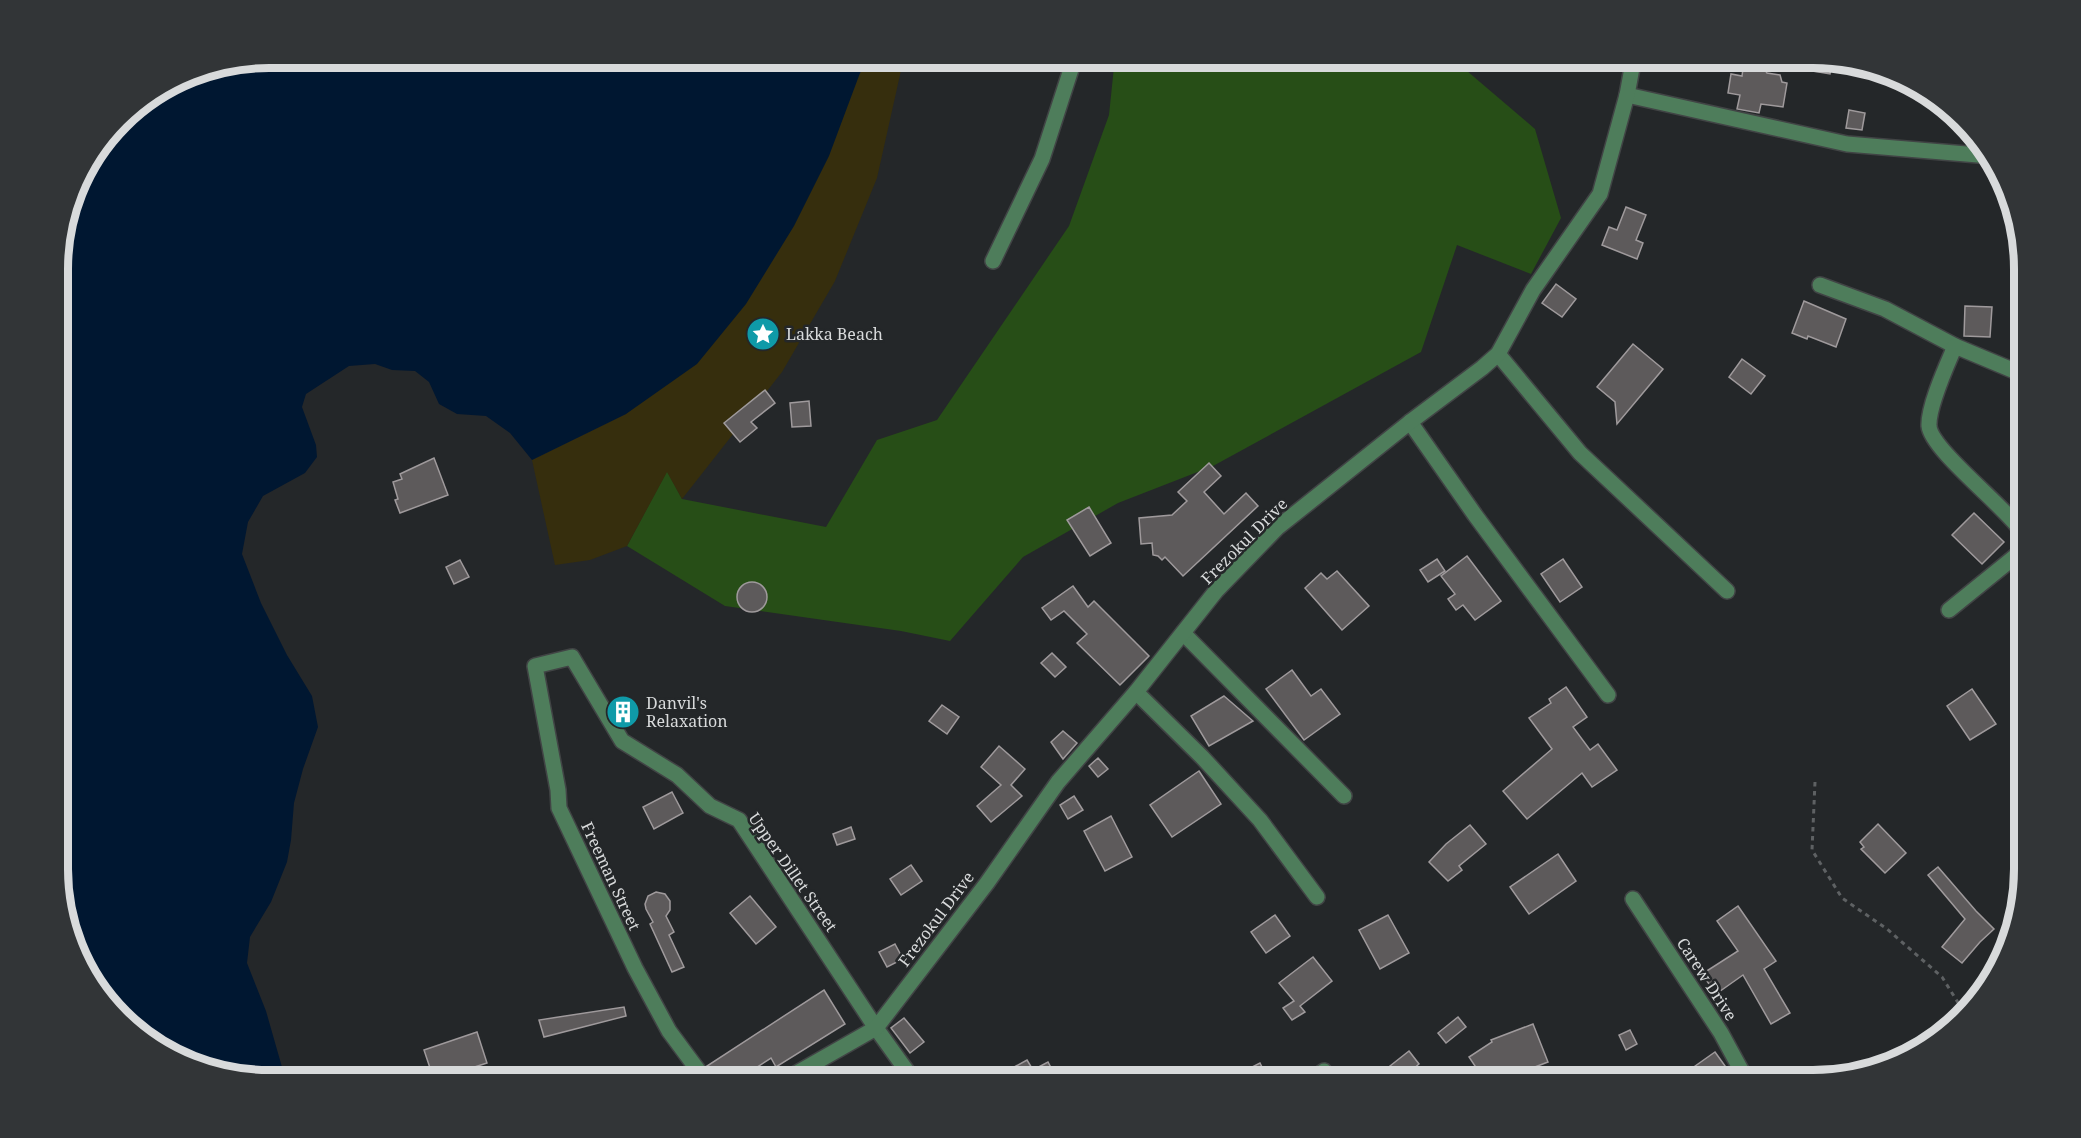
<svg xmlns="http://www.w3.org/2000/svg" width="2081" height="1138" font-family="'Noto Serif',serif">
<rect width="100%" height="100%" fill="#242729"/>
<polygon fill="#274e17" points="1115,57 1456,57 1460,65 1535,129 1561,218 1531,274 1457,245 1421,352 1213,466 1118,503 1023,557 950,641 901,631 725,606 627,546 667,471 682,499 826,527 877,440 937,420 1069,226 1109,115"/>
<polygon fill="#362e0d" points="866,57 904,57 877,178 835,281 782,372 682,499 667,472 627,546 590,560 555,565 532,460 626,414 863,69"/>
<polygon fill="#001731" points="268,57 866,57 829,156 794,226 746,304 697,364 626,414 532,460 510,433 486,416 457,414 439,404 429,382 415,371 392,370 375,364 349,366 306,394 302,407 316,445 317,457 305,473 263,496 248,522 242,554 261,603 287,655 312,696 318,727 303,769 294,803 291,840 287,862 271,902 250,937 247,963 266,1011 286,1081 268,1081 174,1059 100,998 59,898 57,254 79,174 129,110 188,73"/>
<g fill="#5d5a5b" stroke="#9f9a9c" stroke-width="1.5">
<polygon points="1808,57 1832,62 1830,74 1806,70"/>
<polygon points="1744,61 1761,64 1767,73 1780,75 1782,82 1787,83 1783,107 1761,104 1759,113 1737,109 1740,95 1728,93 1731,74 1742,76"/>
<polygon points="1849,110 1865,113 1862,130 1846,128"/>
<polygon points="1626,207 1646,215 1636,240 1643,243 1637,259 1602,245 1609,227 1617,230"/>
<polygon points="1556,284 1576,299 1562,317 1542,303"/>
<polygon points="1804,301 1846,319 1836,347 1808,336 1807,339 1792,333"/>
<polygon points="1965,306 1992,307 1990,337 1964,336"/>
<polygon points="1633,344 1663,369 1617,424 1615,402 1597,387"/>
<polygon points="1742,359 1765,376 1751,394 1729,377"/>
<polygon points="765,390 775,403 751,422 757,428 740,442 724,423"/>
<polygon points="809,401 811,426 792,427 790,403"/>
<polygon points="434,458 448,495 400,513 395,500 398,499 393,482 402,479 400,474"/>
<polygon points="1209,463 1221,476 1204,492 1224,514 1246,493 1258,506 1183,576 1165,557 1162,560 1158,556 1153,555 1152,543 1141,544 1139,518 1172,515 1187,501 1178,492"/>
<polygon points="1089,507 1111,543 1090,556 1067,520"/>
<polygon points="1974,513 2004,542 1982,564 1952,535"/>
<polygon points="1467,556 1501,601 1475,620 1463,605 1456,610 1448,599 1455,594 1441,576"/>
<polygon points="1437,559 1445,571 1428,582 1420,570"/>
<polygon points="1563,559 1582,587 1560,602 1541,574"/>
<polygon points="460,560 469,577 454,584 446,567"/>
<polygon points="1337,571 1369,606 1342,630 1305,588 1321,573 1327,579"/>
<circle cx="752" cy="597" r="15"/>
<polygon points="1073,586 1088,607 1094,601 1149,656 1120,685 1077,643 1087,634 1064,611 1051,620 1042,608"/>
<polygon points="1052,653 1066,667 1055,677 1041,663"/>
<polygon points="1292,670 1311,696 1321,689 1340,714 1304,740 1266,689"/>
<polygon points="1566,687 1587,717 1573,727 1590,750 1598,744 1617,770 1592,787 1582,773 1527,819 1503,791 1552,749 1529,718 1551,703 1549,699"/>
<polygon points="1972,689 1996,724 1970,740 1947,706"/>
<polygon points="1224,696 1253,721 1209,746 1191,716"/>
<polygon points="628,698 638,714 623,723 613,707"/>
<polygon points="942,705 959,717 947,734 929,721"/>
<polygon points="1063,731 1077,743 1063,759 1051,742"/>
<polygon points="999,746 1025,769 1011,785 1022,796 991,822 977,806 1001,785 981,767"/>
<polygon points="1098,758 1108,769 1098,777 1089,766"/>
<polygon points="1199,771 1221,804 1172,837 1150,805"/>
<polygon points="672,792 683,813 654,829 643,807"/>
<polygon points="1074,796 1083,810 1068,819 1060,805"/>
<polygon points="1111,816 1132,857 1105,871 1084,831"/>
<polygon points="1878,824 1906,853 1885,873 1861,849 1864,847 1860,842"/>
<polygon points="1470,825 1486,844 1459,866 1462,870 1448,881 1429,862 1446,844"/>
<polygon points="851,827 855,839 837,845 833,834"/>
<polygon points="1558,854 1576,881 1529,914 1510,887"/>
<polygon points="911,865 922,881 901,895 890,879"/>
<polygon points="1938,867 1976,911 1994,929 1980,942 1962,963 1942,947 1965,919 1928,875"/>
<polygon points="656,892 665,894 670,901 670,910 666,916 674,932 669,935 684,967 672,972 650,924 653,922 646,909 645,904 648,896"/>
<polygon points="750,896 776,927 756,944 730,913"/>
<polygon points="1738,906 1776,961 1764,969 1790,1013 1771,1024 1743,975 1716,994 1702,974 1738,951 1717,921"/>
<polygon points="1275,915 1290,936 1266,953 1251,932"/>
<polygon points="1388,915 1409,953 1380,969 1359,930"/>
<polygon points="895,944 903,959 887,967 879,952"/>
<polygon points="1313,957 1332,981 1300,1006 1305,1012 1292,1020 1283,1008 1294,1001 1279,983"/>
<polygon points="824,990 845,1024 776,1067 771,1058 736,1081 716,1081 707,1066"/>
<polygon points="624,1007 626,1016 544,1037 539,1020"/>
<polygon points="1458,1017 1466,1027 1446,1043 1438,1033"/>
<polygon points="904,1018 924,1042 910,1053 891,1028"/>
<polygon points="1533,1024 1548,1062 1506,1078 1503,1072 1490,1081 1485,1081 1469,1057 1492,1042 1491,1040"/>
<polygon points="1630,1030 1637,1044 1626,1050 1619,1035"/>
<polygon points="477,1032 487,1063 434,1080 424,1050"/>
<polygon points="1409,1051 1419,1064 1399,1081 1371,1081"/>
<polygon points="1715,1052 1728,1070 1712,1081 1674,1081"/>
<polygon points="1027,1060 1033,1070 1048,1062 1058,1081 989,1081"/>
<polygon points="1260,1063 1269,1081 1246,1081 1242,1072"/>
</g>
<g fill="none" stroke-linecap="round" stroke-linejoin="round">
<defs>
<g id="minor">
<polyline points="1627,95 1847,144 1990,156"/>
<polyline points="993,261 1042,159 1075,57"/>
<polyline points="1820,285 1885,309 1955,346 2017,372 2023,372"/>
<path d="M 1955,346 C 1947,365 1928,406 1929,426 C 1931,450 2007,508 2023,533"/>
<polyline points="1498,354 1580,453 1727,591"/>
<polyline points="1410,422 1475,515 1608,695"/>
<polyline points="1949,610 2023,550"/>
<polyline points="1183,633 1344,796"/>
<polyline points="1136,692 1202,757 1260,820 1317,897"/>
<polyline points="1633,899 1721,1033 1747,1081"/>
<polyline points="706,1081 669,1031 635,968 559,808 558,790 535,666 572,657 622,741 677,775 710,806 739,820 876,1028 914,1081"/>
<polyline points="783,1081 876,1028 987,883 1058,782 1136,692 1216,591 1277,528 1410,422 1482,368 1498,354 1533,290 1600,194 1627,95 1634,57"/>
<polyline points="1310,1081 1324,1071"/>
</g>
</defs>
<use href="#minor" stroke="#414445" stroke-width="18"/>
<polyline stroke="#5e6163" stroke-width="3" stroke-dasharray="4.5 4.5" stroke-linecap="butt" points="1815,782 1812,850 1842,898 1887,929 1942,977 1962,1009"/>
<use href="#minor" stroke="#4e7d5b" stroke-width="15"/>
</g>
<defs>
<symbol id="sight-disc" viewBox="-11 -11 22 22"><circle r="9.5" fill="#0f9aa8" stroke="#242729"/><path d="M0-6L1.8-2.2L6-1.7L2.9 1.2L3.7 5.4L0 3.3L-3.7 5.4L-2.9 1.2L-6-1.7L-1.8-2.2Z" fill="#fff"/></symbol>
<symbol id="building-disc" viewBox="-11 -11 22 22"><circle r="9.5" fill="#0f9aa8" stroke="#242729"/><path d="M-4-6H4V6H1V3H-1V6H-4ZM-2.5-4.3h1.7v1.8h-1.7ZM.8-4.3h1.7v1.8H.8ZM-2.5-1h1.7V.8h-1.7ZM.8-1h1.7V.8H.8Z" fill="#fff"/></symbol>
</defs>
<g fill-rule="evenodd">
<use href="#sight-disc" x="744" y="315" width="38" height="38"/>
<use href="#building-disc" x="604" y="693" width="38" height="38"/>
</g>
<g text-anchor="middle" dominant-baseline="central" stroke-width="5" stroke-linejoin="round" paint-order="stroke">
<g font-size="16" fill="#d8dadb" stroke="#242729" text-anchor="start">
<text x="786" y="334">Lakka Beach</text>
<text x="646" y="703">Danvil's<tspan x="646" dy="18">Relaxation</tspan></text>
</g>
<g font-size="16" fill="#d8dadb" stroke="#242729">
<text transform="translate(1244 541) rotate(-45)">Frezokul Drive</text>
<text transform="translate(793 872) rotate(55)">Upper Dillet Street</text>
<text transform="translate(611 876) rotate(65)">Freeman Street</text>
<text transform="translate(936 919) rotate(-53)">Frezokul Drive</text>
<text transform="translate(1707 979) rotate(57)">Carew Drive</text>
</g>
</g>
<path d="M0 0H2081V1138H0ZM269 68H1813A201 201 0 0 1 2014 269V869A201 201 0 0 1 1813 1070H269A201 201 0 0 1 68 869V269A201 201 0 0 1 269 68Z" fill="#323537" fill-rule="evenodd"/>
<path fill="none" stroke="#d8dadb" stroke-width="8" d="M269 68H1813A201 201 0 0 1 2014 269V869A201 201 0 0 1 1813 1070H269A201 201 0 0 1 68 869V269A201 201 0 0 1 269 68Z"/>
</svg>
